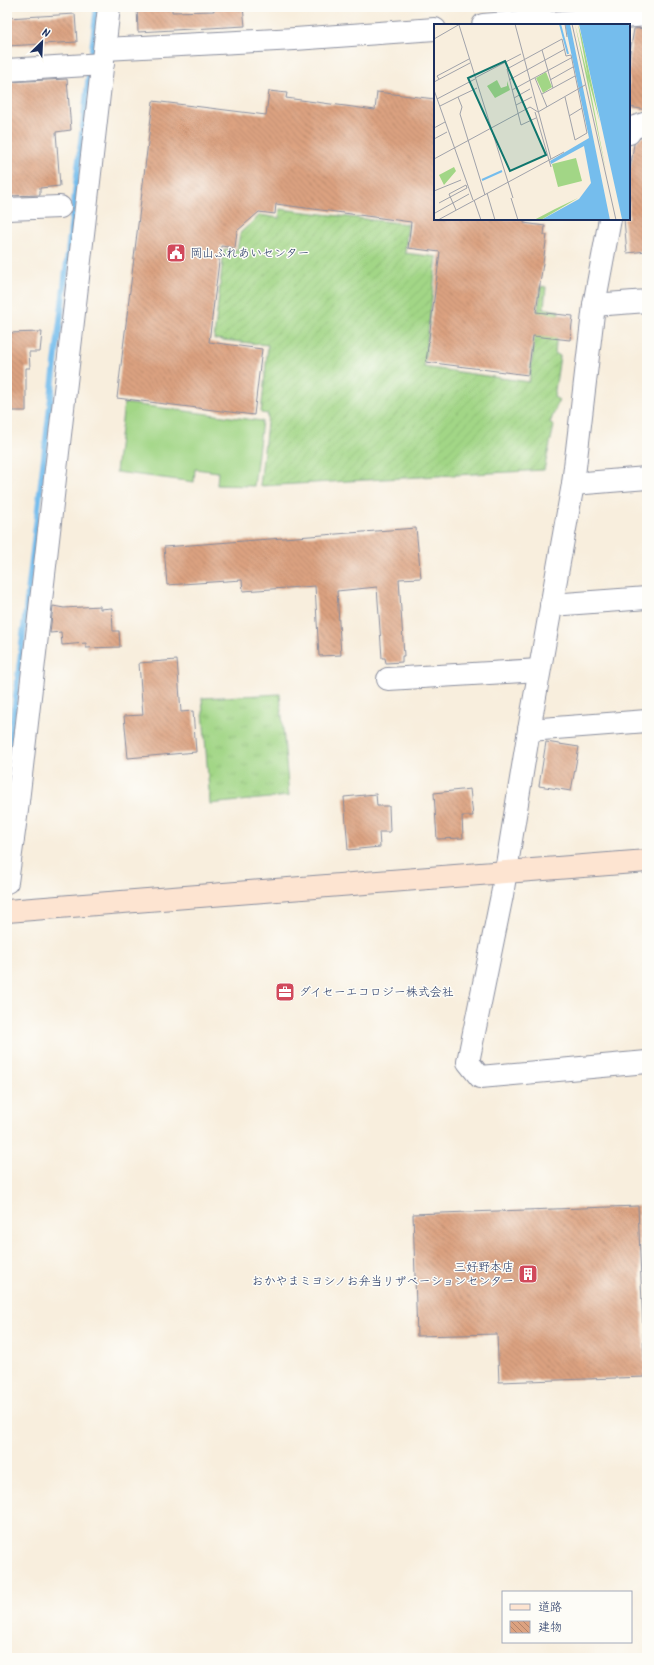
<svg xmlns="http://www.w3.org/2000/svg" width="654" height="1665" font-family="Kalam,'Klee One',sans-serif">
<defs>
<pattern id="grass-tufts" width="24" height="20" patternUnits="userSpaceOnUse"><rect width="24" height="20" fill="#a2d686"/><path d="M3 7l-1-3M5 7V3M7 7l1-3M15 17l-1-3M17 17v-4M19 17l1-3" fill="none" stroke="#8bb876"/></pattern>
<pattern id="garden-furrows" width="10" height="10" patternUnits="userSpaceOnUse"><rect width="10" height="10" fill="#a2d686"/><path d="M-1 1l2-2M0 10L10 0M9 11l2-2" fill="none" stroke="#8bb876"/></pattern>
<pattern id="building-back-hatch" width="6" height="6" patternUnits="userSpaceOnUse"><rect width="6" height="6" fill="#dca280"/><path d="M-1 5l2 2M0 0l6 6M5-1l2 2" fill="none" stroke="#b2846c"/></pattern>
</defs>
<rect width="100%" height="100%" fill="#fdfcf7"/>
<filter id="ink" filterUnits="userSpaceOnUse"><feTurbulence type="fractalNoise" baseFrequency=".025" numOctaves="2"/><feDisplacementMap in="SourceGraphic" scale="8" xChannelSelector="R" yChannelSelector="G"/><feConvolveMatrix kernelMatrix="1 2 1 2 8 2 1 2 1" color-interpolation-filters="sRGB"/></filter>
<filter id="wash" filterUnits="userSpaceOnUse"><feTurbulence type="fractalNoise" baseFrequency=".012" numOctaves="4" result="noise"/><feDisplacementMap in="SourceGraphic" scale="16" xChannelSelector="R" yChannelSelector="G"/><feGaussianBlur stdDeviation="0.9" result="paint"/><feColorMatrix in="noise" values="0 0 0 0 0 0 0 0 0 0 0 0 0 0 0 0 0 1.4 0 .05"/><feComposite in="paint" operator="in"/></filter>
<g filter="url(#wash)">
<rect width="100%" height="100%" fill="#f8eedd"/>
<polygon fill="url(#grass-tufts)" stroke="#5e8272" points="280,694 289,796 210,804 202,698"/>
<polygon fill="url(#garden-furrows)" stroke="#5e8272" points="280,209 408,224 405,253 437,257 424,367 529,382 541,286 546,287 544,308 559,311 555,353 560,356 554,397 559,400 550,423 554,426 544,470 260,486 268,414 261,413 268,345 214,339 224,249 237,250 240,233 260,215 279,218"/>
<polygon fill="#a2d686" stroke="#5e8272" points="124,403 262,421 254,486 217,485 218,472 195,469 194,482 116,472"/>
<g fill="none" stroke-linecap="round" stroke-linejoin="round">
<polyline stroke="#75bded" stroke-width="6" points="7,772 97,7"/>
</g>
<g id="blocks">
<g fill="url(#building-back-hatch)">
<polygon points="137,7 172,7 172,12 214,11 213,7 243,7 245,26 138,32"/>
<polygon points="75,14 77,42 7,46 7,18"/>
<polygon points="647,28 647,110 629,107 629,59 634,29"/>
<polygon points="67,79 71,130 56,132 60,186 40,188 40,195 7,196 7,82"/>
<polygon points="269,91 287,93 286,98 375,110 377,92 435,99 435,219 524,219 524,223 545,226 544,235 547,235 536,312 573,316 570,340 533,336 528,375 426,362 440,252 408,248 411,222 276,204 275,214 259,212 237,231 235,248 221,246 209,342 262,349 254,415 117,398 153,101 266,115"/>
<polygon points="647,136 647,251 627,253 624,219 629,219 629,176 634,144 640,138"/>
<polygon points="42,332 40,352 29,352 30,368 26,368 26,411 7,411 7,333"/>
<polygon points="416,528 421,578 399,579 404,656 402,656 402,662 386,663 385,658 382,658 377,587 337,591 341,655 319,656 315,586 243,591 242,580 167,585 164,547"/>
<polygon points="53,606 64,608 100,606 100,609 112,608 113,631 119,631 120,647 86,648 86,643 62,645 61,632 50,633"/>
<polygon points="177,660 181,712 193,711 196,752 128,758 124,716 143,715 139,663"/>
<polygon points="546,742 579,747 571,791 539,786"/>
<polygon points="470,789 473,816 462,816 463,838 437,839 434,793"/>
<polygon points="376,794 377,806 389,806 390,832 379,832 380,847 348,850 344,797"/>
<polygon points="638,1206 645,1377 499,1382 497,1334 417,1336 413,1214"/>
</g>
</g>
</g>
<g filter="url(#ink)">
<use href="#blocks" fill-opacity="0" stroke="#8a8e9e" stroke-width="1"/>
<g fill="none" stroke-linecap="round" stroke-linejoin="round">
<defs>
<g id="street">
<polyline points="483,25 543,20 550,23 647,15"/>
<polyline points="105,49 295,39 435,29"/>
<polyline points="7,70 103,64"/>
<polyline points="629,133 632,128 647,123"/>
<polyline points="7,209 60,207"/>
<polyline points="610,219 594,305 573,484 529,730 502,895 468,1062 480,1077 647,1062"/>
<polyline points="594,305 647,301"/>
<polyline points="573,484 647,478"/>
<polyline points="551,605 647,598"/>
<polyline points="388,679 539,670"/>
<polyline points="529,730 647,721"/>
<polyline points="7,882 17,810 109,7"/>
</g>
<polyline id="secondary" points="7,911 647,861"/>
</defs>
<use href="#street" stroke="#8a8e9e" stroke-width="24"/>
<use href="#secondary" stroke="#8a8e9e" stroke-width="24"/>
<use href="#street" stroke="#fff" stroke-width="22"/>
<use href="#secondary" stroke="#fde4d1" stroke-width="22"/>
</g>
</g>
<defs>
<symbol id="civic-square" viewBox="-11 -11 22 22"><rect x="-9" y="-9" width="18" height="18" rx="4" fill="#d1495b" stroke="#fdfcf7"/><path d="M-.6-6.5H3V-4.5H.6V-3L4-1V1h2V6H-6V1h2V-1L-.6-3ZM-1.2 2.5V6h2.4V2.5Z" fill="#fff"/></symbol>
<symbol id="office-square" viewBox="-11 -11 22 22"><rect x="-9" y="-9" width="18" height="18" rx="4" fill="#d1495b" stroke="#fdfcf7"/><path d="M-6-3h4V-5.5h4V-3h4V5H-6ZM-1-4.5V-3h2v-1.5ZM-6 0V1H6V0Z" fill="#fff"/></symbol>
<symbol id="building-square" viewBox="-11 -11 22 22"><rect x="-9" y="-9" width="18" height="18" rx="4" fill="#d1495b" stroke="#fdfcf7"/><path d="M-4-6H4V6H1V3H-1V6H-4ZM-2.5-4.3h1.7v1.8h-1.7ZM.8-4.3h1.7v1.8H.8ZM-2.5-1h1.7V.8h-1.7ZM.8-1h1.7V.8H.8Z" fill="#fff"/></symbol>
</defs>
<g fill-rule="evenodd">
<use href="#civic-square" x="165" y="242" width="22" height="22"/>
<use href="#office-square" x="274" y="981" width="22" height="22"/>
<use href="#building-square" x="517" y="1263" width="22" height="22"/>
</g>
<g text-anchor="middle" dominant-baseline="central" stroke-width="3" stroke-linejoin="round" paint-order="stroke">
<g font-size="12" fill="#1b2f5e" stroke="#fdfcf7" text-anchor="start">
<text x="190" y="253">岡山ふれあいセンター</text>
<text x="299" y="992">ダイセーエコロジー株式会社</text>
<text x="514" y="1267" text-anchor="end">三好野本店<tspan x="514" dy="14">おかやまミヨシノお弁当リザベーションセンター</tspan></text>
</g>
</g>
<g transform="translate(434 24)">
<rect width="196" height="196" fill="#f8eedd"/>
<path d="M 141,0 L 154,53 L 144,0 L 148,14 L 166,99 L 154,54 L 172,147 ZM 20,143 L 22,147 L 10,161 L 5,151 ZM 144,174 L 107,196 L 100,196 L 121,185 Z" fill="#a2d686"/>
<path d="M 112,48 L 118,63 L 109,69 L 102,54 Z" fill="#a2d686"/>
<path d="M 63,56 L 67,64 L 73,62 L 73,57 L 76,66 L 61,74 L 53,62 Z" fill="#a2d686"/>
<path d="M 142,134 L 148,157 L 124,163 L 118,140 Z" fill="#a2d686"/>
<path d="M 131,0 L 136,0 L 176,196 L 107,196 L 145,175 L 157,159 L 150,122 L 117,140 L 116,137 L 155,114 ZM 145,0 L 194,0 L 196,4 L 196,196 L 188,195 Z" fill="#75bded"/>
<path fill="none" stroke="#75bded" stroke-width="2" d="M 126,0 L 134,30M 48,156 L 68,147"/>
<path fill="none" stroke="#a0a2aa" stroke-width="1" d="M 81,0 L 117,135M 131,0 L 133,13M 138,0 L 182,196M 25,1 L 79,174M 0,15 L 26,0M 108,26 L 119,64M 41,54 L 87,30M 101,54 L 113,83M 5,55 L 3,52 L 35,35M 75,56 L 131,25M 116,56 L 139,43M 0,58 L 36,39M 43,64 L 24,73 L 28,83 L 26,90 L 51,171M 0,66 L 39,176M 78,66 L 137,34M 108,70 L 141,52M 80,74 L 96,65M 3,75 L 41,55M 82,81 L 98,73M 6,82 L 24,73M 101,88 L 117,143M 135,92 L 148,84M 102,94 L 87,101 L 73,45 L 128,15 L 132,32 L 137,31 L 153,109 L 141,116 L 131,73M 0,104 L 11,98M 0,115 L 13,108M 0,135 L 96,83 L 104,88 L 151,61M 0,167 L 27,156M 53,169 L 61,196M 77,174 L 84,196M 40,176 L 47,196M 5,179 L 33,164M 22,186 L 15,170 L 32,161 L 33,164M 1,189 L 35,170M 4,196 L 130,128"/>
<path fill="#0f766e" fill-opacity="0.15" stroke="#0f766e" stroke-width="2" d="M 71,37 L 112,131 L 76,147 L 34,54 Z"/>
<rect width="196" height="196" fill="none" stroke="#1b2f5e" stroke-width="2"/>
</g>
<rect width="654" height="1665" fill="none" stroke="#fdfcf7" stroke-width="24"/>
<rect x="502" y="1591" width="130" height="52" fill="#fdfcf7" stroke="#a3aaba"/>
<rect x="510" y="1604" width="20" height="6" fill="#fde4d1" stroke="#a3aaba"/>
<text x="538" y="1611" font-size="12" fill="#1b2f5e">道路</text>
<rect x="510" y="1621" width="20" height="12" fill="url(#building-back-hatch)" stroke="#a3aaba"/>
<text x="538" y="1631" font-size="12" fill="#1b2f5e">建物</text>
<g transform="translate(42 42) rotate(24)" stroke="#fdfcf7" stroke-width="3" paint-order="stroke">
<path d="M0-3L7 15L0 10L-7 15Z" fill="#1b2f5e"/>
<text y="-6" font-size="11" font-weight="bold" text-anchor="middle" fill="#1b2f5e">N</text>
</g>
</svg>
